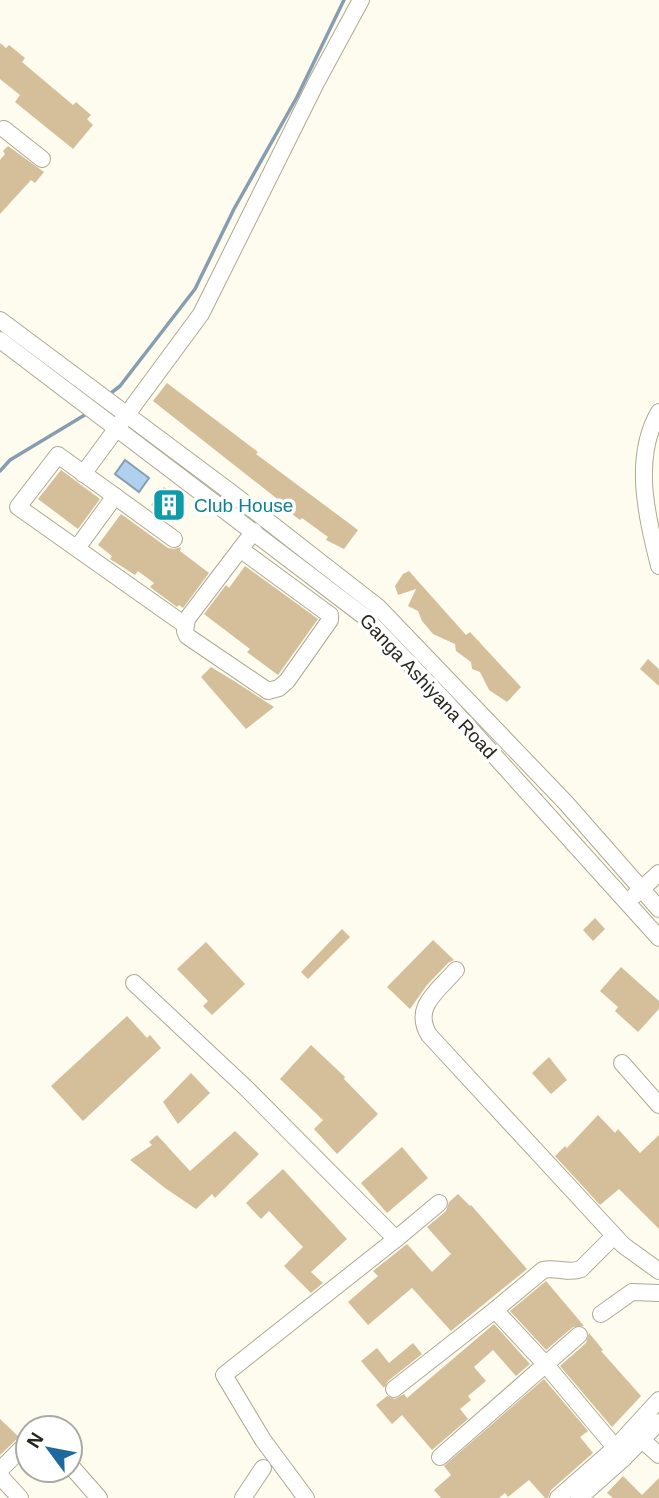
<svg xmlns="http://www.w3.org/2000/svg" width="659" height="1498" font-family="Helvetica,sans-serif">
<rect width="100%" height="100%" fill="#fefcee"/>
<polygon fill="#afd1ef" stroke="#869eb0" stroke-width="2" points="125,460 149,478 139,492 115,474"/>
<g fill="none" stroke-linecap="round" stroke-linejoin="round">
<g stroke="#869eb0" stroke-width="3.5">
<polyline points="111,393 120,386 195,289 234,209 297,97 344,0"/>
<polyline points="0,471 10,460 88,413"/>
</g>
</g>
<g fill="#d5be9a">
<polygon points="0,43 6,48 9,45 25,58 22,62 73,105 76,102 91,115 87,119 93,125 73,149 15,102 20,95 0,79"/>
<polygon points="8,146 44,172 35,183 31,180 0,214 0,160 5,154 3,151"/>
<polygon points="167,383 258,452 256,454 358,530 344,549 326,540 328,537 302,518 300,520 288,511 290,509 153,401"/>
<polygon points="61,470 100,499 78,529 38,499"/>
<polygon points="164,487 186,504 173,522 151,505"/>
<polygon points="121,514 168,548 174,549 181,547 180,551 209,573 183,608 179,605 177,607 150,587 154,583 138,571 135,575 110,559 112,556 98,545"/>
<polygon points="245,566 318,619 278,675 247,652 250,649 204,614 226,585 229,588"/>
<polygon points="409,571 466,635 470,632 521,687 507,702 489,690 480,672 472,669 471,662 456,651 455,644 433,634 422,621 418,611 408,606 416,589 398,595 395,586 403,574"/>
<polygon points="648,659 659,669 659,686 640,669"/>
<polygon points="211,667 234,681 274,707 246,729 201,677"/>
<polygon points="595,918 605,929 593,941 583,930"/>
<polygon points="342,929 350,937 308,979 301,972"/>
<polygon points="433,940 454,960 448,963 427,985 410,1009 387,987"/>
<polygon points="206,942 245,984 212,1015 203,1006 208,1001 177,969"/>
<polygon points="621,967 659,1001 659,1009 638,1032 615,1011 618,1007 600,991"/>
<polygon points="127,1016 147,1038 150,1035 161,1048 83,1121 51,1086"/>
<polygon points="311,1045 345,1077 344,1079 378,1114 337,1154 314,1129 323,1120 280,1079"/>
<polygon points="549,1057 567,1080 551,1094 532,1073"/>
<polygon points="191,1073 210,1093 178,1124 163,1102"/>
<polygon points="598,1115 615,1133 618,1129 640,1153 659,1135 659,1229 619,1189 600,1205 555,1156 565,1146 567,1148"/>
<polygon points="235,1131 259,1154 215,1198 212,1194 196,1209 165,1188 130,1160 152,1145 149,1142 157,1135 190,1171"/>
<polygon points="402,1147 428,1178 387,1213 361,1183"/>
<polygon points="283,1169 347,1239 311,1272 323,1283 311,1293 284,1266 303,1247 269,1211 261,1219 246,1203"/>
<polygon points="458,1194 470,1206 471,1205 527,1269 451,1331 412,1288 368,1325 348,1302 378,1276 373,1271 407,1244 432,1272 451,1254 427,1227 446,1211 449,1202"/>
<polygon points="546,1281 584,1326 573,1327 546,1350 510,1311"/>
<polygon points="494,1324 530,1364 516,1376 493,1350 474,1367 486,1381 468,1396 471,1400 460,1409 468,1419 432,1450 402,1415 392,1424 376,1405 387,1396 395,1399 404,1394 407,1398"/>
<polygon points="589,1333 603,1350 601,1351 641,1396 612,1427 560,1366 586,1343"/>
<polygon points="413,1343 422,1354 388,1381 384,1388 361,1361 377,1348 389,1363"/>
<polygon points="544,1379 588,1431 580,1437 593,1453 551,1490 548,1498 545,1498 529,1480 508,1497 505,1493 499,1498 441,1498 434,1490 451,1475 444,1466"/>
<polygon points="0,1419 19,1437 0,1455"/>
<polygon points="623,1476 642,1495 659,1478 659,1498 613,1498 607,1493"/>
</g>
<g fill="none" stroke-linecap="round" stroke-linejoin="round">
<defs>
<g id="minor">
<polyline points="4,129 42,159"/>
<polyline points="0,320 233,494 378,607 566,803 659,909"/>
<polyline points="0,340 365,617 446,702 659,938"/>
<path d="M 659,412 C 632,458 647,517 659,566"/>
<polyline points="83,474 201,314 316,83 361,0"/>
<polyline points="174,539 58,455 18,507 185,625"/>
<polyline points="77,548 115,496"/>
<polyline points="240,549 330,615 330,620 287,681 279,688 268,691 187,636 185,631 187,619 254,531"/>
<polyline points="635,895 659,873"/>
<path d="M 456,970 C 438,991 412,1007 429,1035 L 623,1245 L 659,1271"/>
<polyline points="134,983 245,1087 396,1239 224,1375 263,1440 306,1498"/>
<polyline points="622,1063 659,1105"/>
<polyline points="396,1239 439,1203"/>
<path d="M 495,1310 L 543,1270 C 556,1267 569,1274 581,1269 L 614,1236"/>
<polyline points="601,1314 632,1292 659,1293"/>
<polyline points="394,1389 495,1310 546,1365 624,1458"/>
<polyline points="642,1440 659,1455"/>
<polyline points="440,1457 579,1335"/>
<polyline points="70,1465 99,1498"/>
<polyline points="0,1470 28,1442"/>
<polyline points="0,1476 20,1498"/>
<polyline points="243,1498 263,1468"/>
<polyline points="558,1498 615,1448 659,1400"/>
<polyline points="579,1498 624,1458 659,1422"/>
</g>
</defs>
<use href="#minor" stroke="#ada992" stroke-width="18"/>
<use href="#minor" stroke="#fff" stroke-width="16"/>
</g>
<defs>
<symbol id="building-square" viewBox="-11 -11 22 22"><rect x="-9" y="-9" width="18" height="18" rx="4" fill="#0f9aa8" stroke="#fff"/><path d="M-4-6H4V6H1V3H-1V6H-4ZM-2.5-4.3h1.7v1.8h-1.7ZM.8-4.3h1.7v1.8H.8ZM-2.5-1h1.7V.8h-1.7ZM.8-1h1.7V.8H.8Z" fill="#fff"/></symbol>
</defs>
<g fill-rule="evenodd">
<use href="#building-square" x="150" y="486" width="38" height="38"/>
</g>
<g text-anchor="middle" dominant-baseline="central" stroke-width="7" stroke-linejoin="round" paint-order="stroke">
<g font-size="19" fill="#0d838f" stroke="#fff" text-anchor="start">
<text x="194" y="505">Club House</text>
</g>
<g font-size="19" fill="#28271e" stroke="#fff">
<text transform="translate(428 686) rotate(47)">Ganga Ashiyana Road</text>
</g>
</g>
<g transform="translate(49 1449) rotate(302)"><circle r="33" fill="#ffffff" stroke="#a9a9a5" stroke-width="2"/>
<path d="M0-5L12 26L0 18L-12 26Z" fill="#20699d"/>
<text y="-10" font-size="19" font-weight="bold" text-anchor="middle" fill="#28271e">N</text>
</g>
</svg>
